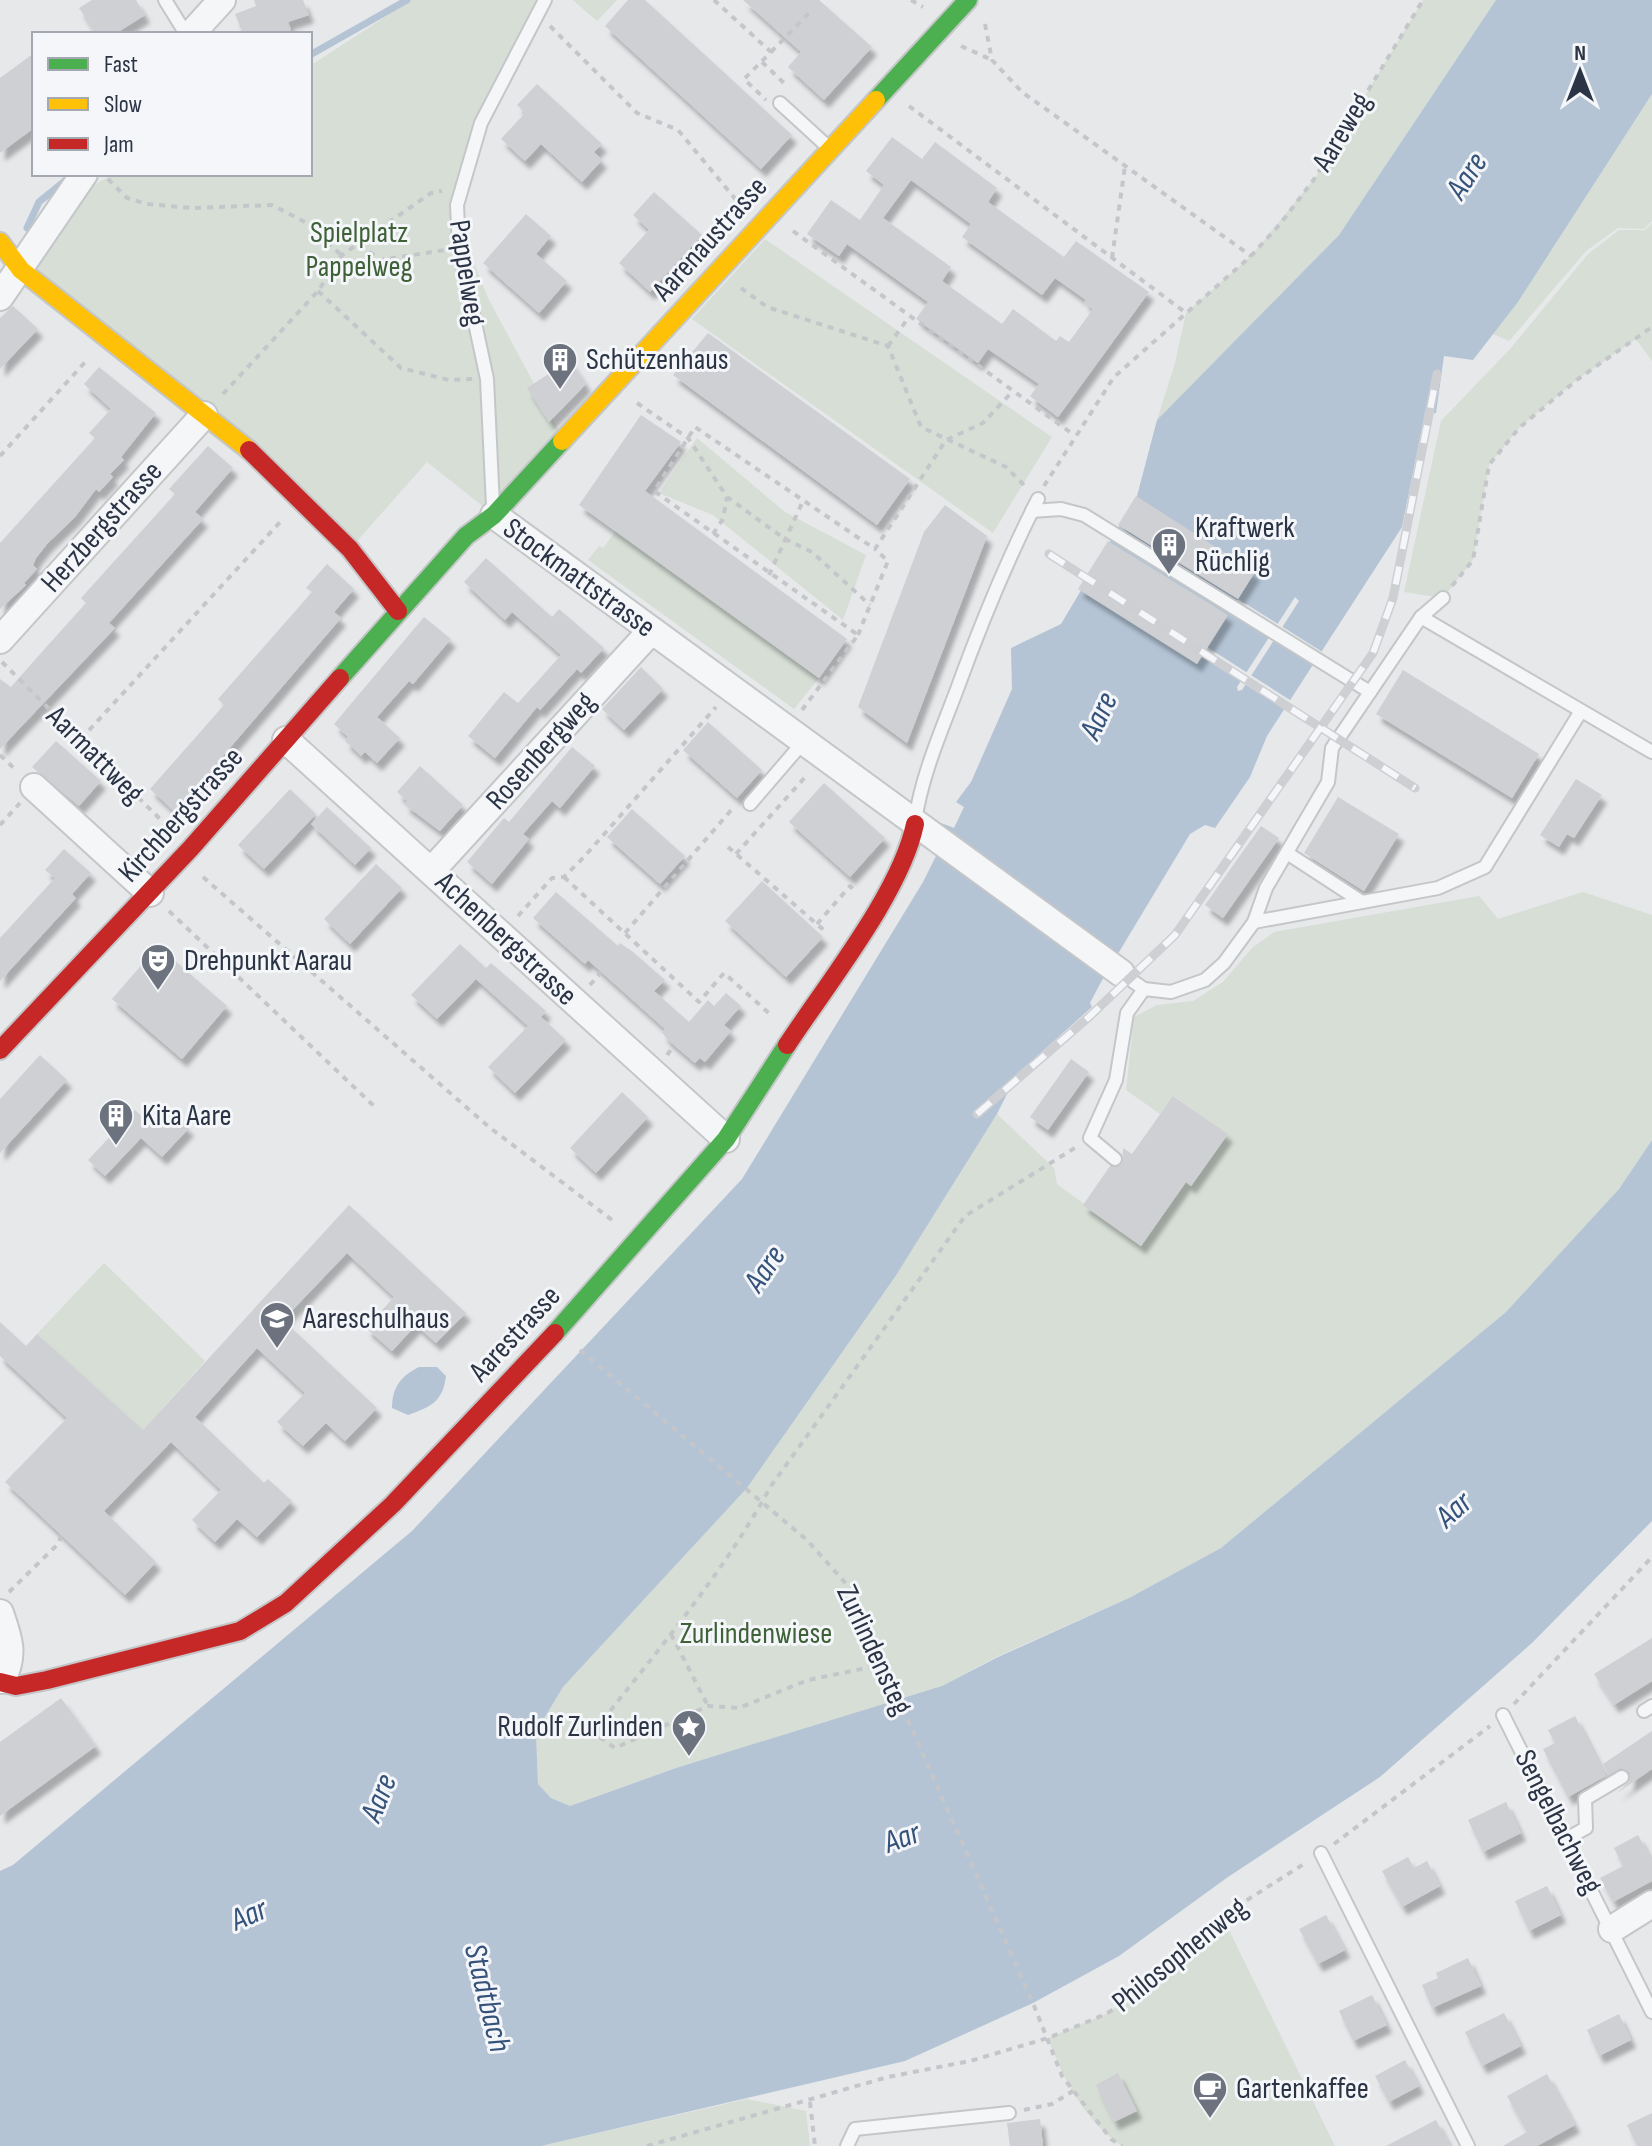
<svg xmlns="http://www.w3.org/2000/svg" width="1652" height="2146" font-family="'Sofia Sans Condensed',sans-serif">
<defs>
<filter id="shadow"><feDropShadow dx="5" dy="8" stdDeviation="2" flood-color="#0004"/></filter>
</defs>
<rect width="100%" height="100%" fill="#e6e8ea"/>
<g fill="#d6ded6">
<polygon points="411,0 545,0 481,123 458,224 488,298 563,438 494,515 427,462 350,549 41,284 34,247 64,201 114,174 310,174 310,66"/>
<polygon points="573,0 617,0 597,21"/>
<polygon points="1423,0 1496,0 1339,235 1157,420 1175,363 1186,313 1251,256 1315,178"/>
<polygon points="1652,94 1652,221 1644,229 1618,228 1586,251 1509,341 1493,334 1518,302"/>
<polygon points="1652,223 1652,361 1636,339 1578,379 1519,428 1489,465 1473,560 1443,598 1404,592 1441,421 1511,348 1588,254 1619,230 1645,230"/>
<polygon points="765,239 1052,437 993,533 692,319"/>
<polygon points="697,438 785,512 866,555 843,620 713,515 659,493"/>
<polygon points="616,531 819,678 794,709 588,560 599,546 603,548"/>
<polygon points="1583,892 1652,915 1652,1140 1619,1189 1506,1312 1221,1548 1129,1598 998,1656 942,1686 900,1702 676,1768 570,1806 551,1798 538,1784 536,1732 563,1687 747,1488 895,1277 997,1114 1054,1168 1057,1184 1141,1246 1186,1182 1192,1185 1228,1134 1174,1096 1160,1114 1126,1090 1134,1017 1157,1005 1193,1001 1223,982 1252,948 1274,932 1479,896 1498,919"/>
<polygon points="104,1263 205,1361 143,1430 37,1334"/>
<path d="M 1222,1916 L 1335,2146 L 1122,2146 C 1086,2123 1062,2077 1048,2038 L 1106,2014 L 1148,1986 Z"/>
<polygon points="747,2099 806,2111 810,2146 541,2146"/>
</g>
<g fill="#b4c4d5" fill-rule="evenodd">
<path d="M 1496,0 L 1652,0 L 1652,94 L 1518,302 L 1473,360 L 1444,356 L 1436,413 L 1425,413 L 1402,527 L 1267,736 L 1250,777 L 1215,828 L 1205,825 L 1190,834 L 1101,982 L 1090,1003 L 1092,1007 L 1017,1074 L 997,1114 L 895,1277 L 747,1488 L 563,1687 L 536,1732 L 538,1784 L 551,1798 L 570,1806 L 676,1768 L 942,1686 L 998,1657 L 1129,1598 L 1221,1548 L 1506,1312 L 1619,1189 L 1652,1140 L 1652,1521 L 1533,1642 L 1380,1777 L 1228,1877 L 1119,1956 L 1033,2003 L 905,2061 L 541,2146 L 0,2146 L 0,1871 L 13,1865 L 412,1531 L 742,1179 L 923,882 L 936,856 L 941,823 L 954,828 L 964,807 L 956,802 L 971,782 L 1012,689 L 1011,648 L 1061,624 L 1137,496 L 1157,420 L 1339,235 ZM 1295,597 L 1299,601 L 1242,690 L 1238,691 L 1237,687 Z"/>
<path d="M 419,1367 L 437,1367 L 446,1376 C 443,1401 431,1407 408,1415 L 392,1408 C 392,1387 401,1376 419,1367 Z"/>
</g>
<g fill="#e6e8ea">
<polygon points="1238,599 1324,653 1315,667 1229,613"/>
<polygon points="1207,647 1293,702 1287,710 1202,656"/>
</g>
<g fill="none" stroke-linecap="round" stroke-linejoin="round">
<g stroke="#b4c4d5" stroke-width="7">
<polyline points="310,55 407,0"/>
<polyline points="27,228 39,202 66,180"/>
</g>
</g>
<g fill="#ced0d3" fill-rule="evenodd" filter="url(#shadow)">
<polygon points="92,0 136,0 145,15 115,34 96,34 79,8"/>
<polygon points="254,0 303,0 309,15 288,22 291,30 281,34 243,34 235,14 256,6"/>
<polygon points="628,0 645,0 792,135 761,169 605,26"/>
<polygon points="743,0 819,0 872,47 824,100 788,67 801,52"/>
<polygon points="34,53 34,128 0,153 0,78"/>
<polygon points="537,84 602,144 594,152 602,160 582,182 541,144 525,161 501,139 525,113 517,105"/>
<path d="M 892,137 L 922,159 L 935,142 L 997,188 L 988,202 L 1064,257 L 1076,241 L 1149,292 L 1058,417 L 1030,396 L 1039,384 L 988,349 L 978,363 L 916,319 L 928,302 L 847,244 L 839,256 L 807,234 L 831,200 L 860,220 L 884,185 L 866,171 ZM 911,180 L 971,224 L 962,237 L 1042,295 L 1055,278 L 1086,300 L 1084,303 L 1093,309 L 1069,342 L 1060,336 L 1056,341 L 1013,309 L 1002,324 L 942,281 L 951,267 L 883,218 Z"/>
<polygon points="654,192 702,235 650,292 619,263 649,230 633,215"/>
<polygon points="526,214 551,236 536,254 567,281 539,313 483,263"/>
<polygon points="13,306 38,329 0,369 0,318"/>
<polygon points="708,333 910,479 877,525 673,375"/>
<polygon points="570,360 586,384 549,422 527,388"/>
<polygon points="99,367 156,413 121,457 124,460 110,474 113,477 99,492 96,489 75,517 47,544 36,558 33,565 37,569 24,583 26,585 0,609 0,543 95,438 89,433 111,409 84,384"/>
<polygon points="641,415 681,442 645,491 847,639 819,678 579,505"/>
<polygon points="208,446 233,468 195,512 203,519 109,623 115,628 0,749 0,679 11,687 49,644 86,603 81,598 175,494 169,489"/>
<polygon points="1136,496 1255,572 1238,599 1118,525"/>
<polygon points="945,505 987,536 907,743 858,707 924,532"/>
<polygon points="1108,541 1228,615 1197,664 1078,589"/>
<polygon points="486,558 552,617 559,609 604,648 581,673 577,669 540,710 537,707 495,758 468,736 504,692 518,703 561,655 512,612 505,620 464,582"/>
<polygon points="327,564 354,589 334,612 341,618 175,812 150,789 224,705 218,699 312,592 306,588"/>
<polygon points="424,617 451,639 413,684 409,681 377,717 400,738 377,763 365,752 361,756 353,748 345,741 348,737 334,724"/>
<polygon points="641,667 663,689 624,730 602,709"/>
<polygon points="1403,670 1539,754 1512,798 1376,714"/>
<polygon points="708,722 762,770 737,798 683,750"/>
<polygon points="56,741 101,781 79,806 32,767"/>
<polygon points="572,747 595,766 560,808 552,801 523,834 529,839 492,884 467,862 504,818 509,822"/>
<polygon points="420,766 463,805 440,831 404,804 407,801 397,792"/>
<polygon points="1576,779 1602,795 1574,838 1567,834 1559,847 1540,835"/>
<polygon points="824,783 885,838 850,877 789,822"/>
<polygon points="290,789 316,814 264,869 238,845"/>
<polygon points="1338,797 1399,834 1364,891 1304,853"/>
<polygon points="327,807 371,848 355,865 311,824"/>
<polygon points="632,809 685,856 660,884 607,837"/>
<polygon points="1261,826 1279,838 1223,918 1205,905"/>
<polygon points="64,849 91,873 72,894 76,898 0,981 0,938 55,878 45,870"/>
<polygon points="376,864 402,888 350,944 324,919"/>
<polygon points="762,881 823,937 786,977 725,921"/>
<polygon points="556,892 618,946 620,943 633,952 665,980 654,991 689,1022 708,1000 714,1006 726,993 741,1006 724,1025 731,1031 705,1062 700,1058 695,1063 667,1039 662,1032 665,1029 588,960 585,964 533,918"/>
<polygon points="460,944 486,968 491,963 546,1011 541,1017 566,1040 515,1093 488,1067 528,1026 476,979 479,976 437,1019 411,995"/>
<polygon points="158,946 227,1006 182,1059 112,999"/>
<polygon points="40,1055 67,1080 0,1153 0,1099"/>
<polygon points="1071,1059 1089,1072 1048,1130 1030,1117"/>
<polygon points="622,1092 648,1117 596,1173 570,1148"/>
<polygon points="1173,1096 1228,1134 1191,1186 1186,1182 1141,1246 1083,1205 1110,1166 1122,1164 1123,1148 1132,1154"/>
<polygon points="166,1108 189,1128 162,1157 141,1138 105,1176 88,1160 135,1110 151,1124"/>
<polygon points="349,1205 466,1313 436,1343 416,1325 392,1351 366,1328 394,1297 347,1253 283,1320 377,1408 345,1441 326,1423 303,1446 277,1422 305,1393 257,1348 195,1417 264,1483 268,1479 292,1501 257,1537 237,1519 215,1542 192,1520 221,1490 171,1442 104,1511 156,1562 125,1595 5,1482 67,1418 0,1356 0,1322 26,1346 37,1334 143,1430"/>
<polygon points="1652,1638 1652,1681 1614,1705 1594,1674"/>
<polygon points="61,1698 96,1746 0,1816 0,1742"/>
<polygon points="1575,1716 1606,1776 1568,1797 1543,1749 1555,1743 1548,1730"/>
<polygon points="1652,1731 1652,1769 1617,1793 1629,1782 1630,1773 1621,1768 1608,1775 1603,1764"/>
<polygon points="1506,1802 1521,1833 1483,1852 1468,1820"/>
<polygon points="1638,1835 1652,1861 1652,1881 1613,1902 1600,1878 1623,1866 1614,1848"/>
<polygon points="1408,1857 1414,1868 1427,1861 1440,1886 1402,1907 1382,1871"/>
<polygon points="1547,1886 1561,1915 1529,1931 1515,1901"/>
<polygon points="1326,1915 1345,1950 1318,1964 1299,1929"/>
<polygon points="1468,1958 1481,1986 1432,2008 1422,1985 1438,1978 1436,1973"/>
<polygon points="1372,1995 1387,2025 1353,2041 1339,2011"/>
<polygon points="1504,2013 1521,2046 1482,2066 1465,2032"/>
<polygon points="1619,2014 1631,2040 1599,2056 1587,2030"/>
<polygon points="1405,2060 1419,2086 1389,2102 1375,2076"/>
<polygon points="1118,2073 1137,2111 1114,2122 1096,2085"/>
<polygon points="1547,2074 1575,2125 1537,2146 1503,2146 1527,2132 1507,2096"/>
<polygon points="1652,2113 1652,2146 1637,2146 1627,2125"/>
<polygon points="1040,2119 1043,2146 1010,2146 1007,2123"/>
<polygon points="1436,2120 1450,2146 1386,2146"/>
</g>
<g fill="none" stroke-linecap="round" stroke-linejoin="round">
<defs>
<g id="lane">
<polyline points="165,0 186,34"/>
<polyline points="780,103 828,147"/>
<polyline points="493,506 487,379 459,248 457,205 481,123 545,0"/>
<polyline points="1032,511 1061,509 1084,515 1370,692"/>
<polyline points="1421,617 1652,752"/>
<polyline points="750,804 805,740"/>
<path d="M 915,821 C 922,775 940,734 956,692 C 980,626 1006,562 1038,499"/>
<polyline points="1287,853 1362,902"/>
<polyline points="1254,922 1438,888 1485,867 1581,711"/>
<polyline points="1121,973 1144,989 1171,992 1205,980 1224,963 1254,922 1266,888 1328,782 1332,748 1421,617 1443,598"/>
<polyline points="1115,1159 1090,1138 1116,1080 1127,1013 1144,989"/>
<polyline points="1644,1711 1652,1706"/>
<polyline points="1503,1715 1652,2012"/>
<polyline points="1566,1839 1586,1828 1585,1799 1622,1777"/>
<polyline points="1321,1853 1468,2146"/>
<polyline points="847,2146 855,2129 1009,2113"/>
</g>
<g id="street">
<polyline points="191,34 222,0"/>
<polyline points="0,297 84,174"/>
<polyline points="494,515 1121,973"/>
<polyline points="0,640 204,415"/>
<polyline points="286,740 726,1139"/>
<polyline points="34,787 150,893"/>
<polyline points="432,870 651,631"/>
<path d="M 0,1613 C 9,1639 15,1654 2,1680"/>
<polyline points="1612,1929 1652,1904"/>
</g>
<g id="fast">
<polyline points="876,100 968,0"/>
<polyline points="340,678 466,536 494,515 562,441"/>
<polyline points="555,1333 726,1139 787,1045"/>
</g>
<g id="slow">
<polyline points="0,242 21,270 249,450"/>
<polyline points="562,441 876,100"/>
</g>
<g id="jam">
<polyline points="249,450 350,549 398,611"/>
<path d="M 787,1045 C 827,984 901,892 915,824"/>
<polyline points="0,1050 191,848 340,678"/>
<polyline points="0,1682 16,1686 47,1680 240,1631 286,1603 393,1504 555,1333"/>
</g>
</defs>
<use href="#lane" stroke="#c4c6c8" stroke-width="16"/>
<use href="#street" stroke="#c4c6c8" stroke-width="30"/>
<use href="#fast" stroke="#c4c6c8" stroke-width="22"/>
<use href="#slow" stroke="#c4c6c8" stroke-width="22"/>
<use href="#jam" stroke="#c4c6c8" stroke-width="22"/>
<g stroke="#c5c6ca" stroke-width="4" stroke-dasharray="6 6" stroke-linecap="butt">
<polyline points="714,0 771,52 744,79 766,100"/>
<polyline points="911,0 923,7"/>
<polyline points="985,24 992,60 1022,92 1251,256"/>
<polyline points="550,26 637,113 678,130 737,201 744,203"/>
<polyline points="961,46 992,60"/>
<polyline points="771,52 812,10"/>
<polyline points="762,62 787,86"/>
<polyline points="909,106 1186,313"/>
<polyline points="108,179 127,198 147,204 192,208 272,205 309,224 341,255"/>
<polyline points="793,231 1074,435"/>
<polyline points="360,244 380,260 445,250"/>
<polyline points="1112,258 1125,166"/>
<polyline points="741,288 767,307 888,346 921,427 1006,467 1028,489"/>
<polyline points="318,291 401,368 449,380 472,379"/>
<polyline points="888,346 909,317"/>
<polyline points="223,394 318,291 342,255 431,193 442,191"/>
<polyline points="637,403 688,438 727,497 785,539 812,552 870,605"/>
<polyline points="0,456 87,360"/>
<polyline points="1044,486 1114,377 1251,256 1281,223 1315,178 1423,0"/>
<polyline points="713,534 723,519 727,497"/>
<polyline points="769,575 803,501"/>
<polyline points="1452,586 1473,560 1489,465 1519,428 1578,379 1652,327"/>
<polyline points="858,635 888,561 875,549"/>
<polyline points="2,662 169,828"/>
<polyline points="802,710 858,635 654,491 695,427 875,549 946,440 983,423 1011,393"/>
<polyline points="81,739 281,521"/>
<polyline points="0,755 17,771"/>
<polyline points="0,825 20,803"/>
<polyline points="728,847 826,932"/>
<polyline points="736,854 808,774"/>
<polyline points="203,877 489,1127 616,1223"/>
<polyline points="564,877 699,1002 724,973 772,1016"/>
<polyline points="169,911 376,1108"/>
<polyline points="518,916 552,878 564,877 584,857 716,707"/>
<polyline points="817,924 850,886 856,891"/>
<polyline points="625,933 733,808"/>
<polyline points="590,985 601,972"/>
<polyline points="667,1055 673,1047"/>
<polyline points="580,1350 807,1540 849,1587 1033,2003 1062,2076 1111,2139 1122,2146"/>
<polyline points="9,1592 59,1543 61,1535"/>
<polyline points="671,1634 708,1706"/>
<path d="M 886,1664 L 808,1680 L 739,1708 L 708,1706 L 615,1748 L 601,1738 L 599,1725 C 659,1649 724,1572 771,1486 L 965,1216 L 1078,1146"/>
<polyline points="1514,1704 1652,1557"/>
<polyline points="1334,1844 1490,1726"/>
<polyline points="810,2102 815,2146"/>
<polyline points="1024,2110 1052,2104 1073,2091"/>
<polyline points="647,2146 888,2077 970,2061 1048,2038 1106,2014 1148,1986 1222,1916 1307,1862"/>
</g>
<use href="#lane" stroke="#f5f6f7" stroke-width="12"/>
<use href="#street" stroke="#f5f6f7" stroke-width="26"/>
<use href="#fast" stroke="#4caf50" stroke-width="18"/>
<use href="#slow" stroke="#ffc107" stroke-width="18"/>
<use href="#jam" stroke="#c62828" stroke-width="18"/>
<defs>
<g id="rail">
<polyline points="1049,554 1415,788"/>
<polyline points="977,1114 1090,1016 1175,935 1373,653 1393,598 1437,374"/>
</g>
</defs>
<use href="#rail" stroke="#cecfd2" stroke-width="9"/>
<use href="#rail" stroke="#f4f6f9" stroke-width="6" stroke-dasharray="18" stroke-linecap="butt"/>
</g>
<defs>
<symbol id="building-pin" viewBox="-11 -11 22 30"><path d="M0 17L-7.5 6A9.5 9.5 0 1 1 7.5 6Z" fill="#6c737f" stroke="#f4f6f9"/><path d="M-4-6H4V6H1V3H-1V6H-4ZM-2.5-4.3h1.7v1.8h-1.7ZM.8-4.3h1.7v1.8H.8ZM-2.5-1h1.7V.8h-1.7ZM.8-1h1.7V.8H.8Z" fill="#fff"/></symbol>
<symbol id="theatre-pin" viewBox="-11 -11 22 30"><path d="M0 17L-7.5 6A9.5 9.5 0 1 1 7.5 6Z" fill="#6c737f" stroke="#f4f6f9"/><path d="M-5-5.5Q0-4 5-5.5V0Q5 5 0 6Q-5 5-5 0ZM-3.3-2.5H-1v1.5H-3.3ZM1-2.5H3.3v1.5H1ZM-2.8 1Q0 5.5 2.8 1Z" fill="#fff"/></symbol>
<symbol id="school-pin" viewBox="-11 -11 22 30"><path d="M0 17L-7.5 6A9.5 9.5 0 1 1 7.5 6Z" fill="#6c737f" stroke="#f4f6f9"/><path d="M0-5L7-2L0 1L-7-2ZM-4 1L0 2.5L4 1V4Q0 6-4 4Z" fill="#fff"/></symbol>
<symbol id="sight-pin" viewBox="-11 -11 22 30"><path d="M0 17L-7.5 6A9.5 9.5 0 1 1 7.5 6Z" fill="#6c737f" stroke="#f4f6f9"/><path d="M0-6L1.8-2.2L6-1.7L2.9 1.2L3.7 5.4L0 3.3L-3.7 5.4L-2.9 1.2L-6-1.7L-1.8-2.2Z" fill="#fff"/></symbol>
<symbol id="cafe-pin" viewBox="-11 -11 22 30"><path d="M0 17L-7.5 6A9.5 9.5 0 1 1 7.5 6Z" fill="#6c737f" stroke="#f4f6f9"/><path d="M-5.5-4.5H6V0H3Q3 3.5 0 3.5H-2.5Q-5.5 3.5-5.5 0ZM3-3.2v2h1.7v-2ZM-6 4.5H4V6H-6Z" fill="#fff"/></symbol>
</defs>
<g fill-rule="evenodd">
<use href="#building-pin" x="540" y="340" width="40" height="54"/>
<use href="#building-pin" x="1149" y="525" width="40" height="54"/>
<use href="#theatre-pin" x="138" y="941" width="40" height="54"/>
<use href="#building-pin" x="96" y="1096" width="40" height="54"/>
<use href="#school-pin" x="257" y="1299" width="40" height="54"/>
<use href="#sight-pin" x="669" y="1707" width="40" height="54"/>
<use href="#cafe-pin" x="1190" y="2069" width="40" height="54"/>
</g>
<g text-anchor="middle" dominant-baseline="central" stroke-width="6" stroke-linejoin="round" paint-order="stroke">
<g font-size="30" fill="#2b3445" stroke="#f4f6f9">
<text transform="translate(1342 132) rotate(-59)">Aareweg</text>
<text transform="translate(710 239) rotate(-48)">Aarenaustrasse</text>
<text transform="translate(467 273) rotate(81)">Pappelweg</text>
<text transform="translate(102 527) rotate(-48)">Herzbergstrasse</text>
<text transform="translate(579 578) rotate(36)">Stockmattstrasse</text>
<text transform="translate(541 751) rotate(-48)">Rosenbergweg</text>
<text transform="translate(95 755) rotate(45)">Aarmattweg</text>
<text transform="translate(181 815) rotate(-48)">Kirchbergstrasse</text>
<text transform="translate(506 939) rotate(43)">Achenbergstrasse</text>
<text transform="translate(515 1334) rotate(-47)">Aarestrasse</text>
<text transform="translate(874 1650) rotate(65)">Zurlindensteg</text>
<text transform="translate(1558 1822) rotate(63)">Sengelbachweg</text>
<text transform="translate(1180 1955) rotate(-39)">Philosophenweg</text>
</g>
<g font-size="30" fill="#3f6138" stroke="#f4f6f9">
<text x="359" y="233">Spielplatz<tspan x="359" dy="34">Pappelweg</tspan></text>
<text x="756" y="1634">Zurlindenwiese</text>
</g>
<g font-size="30" fill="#2b3445" stroke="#f4f6f9" text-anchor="start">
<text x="586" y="360">Schützenhaus</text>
<text x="1195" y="528">Kraftwerk<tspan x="1195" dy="34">Rüchlig</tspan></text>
<text x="184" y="961">Drehpunkt Aarau</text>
<text x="142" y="1116">Kita Aare</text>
<text x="303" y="1319">Aareschulhaus</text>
<text x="663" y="1727" text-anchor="end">Rudolf Zurlinden</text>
<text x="1236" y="2089">Gartenkaffee</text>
</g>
<g font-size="32" font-style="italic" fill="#34527a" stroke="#f4f6f9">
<text transform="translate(1467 176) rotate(-57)">Aare</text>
<text transform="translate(1099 716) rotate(-65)">Aare</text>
<text transform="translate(765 1269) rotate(-56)">Aare</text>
<text transform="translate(1454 1510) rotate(-42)">Aar</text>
<text transform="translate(379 1798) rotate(-68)">Aare</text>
<text transform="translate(902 1838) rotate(-20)">Aar</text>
<text transform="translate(249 1915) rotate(-23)">Aar</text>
<text transform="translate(487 1998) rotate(76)">Stadtbach</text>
</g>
</g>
<rect x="32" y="32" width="280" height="144" fill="#f4f6f9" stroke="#a4a8b1" stroke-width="2"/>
<rect x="48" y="58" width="40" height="12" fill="#4caf50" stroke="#a4a8b1" stroke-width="2"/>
<text x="104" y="72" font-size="24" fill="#2b3445">Fast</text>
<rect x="48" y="98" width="40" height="12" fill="#ffc107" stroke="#a4a8b1" stroke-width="2"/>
<text x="104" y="112" font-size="24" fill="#2b3445">Slow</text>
<rect x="48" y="138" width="40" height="12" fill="#c62828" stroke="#a4a8b1" stroke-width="2"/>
<text x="104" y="152" font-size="24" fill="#2b3445">Jam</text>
<g transform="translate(1580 72)" stroke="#f4f6f9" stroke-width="6" paint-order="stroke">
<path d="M0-6L14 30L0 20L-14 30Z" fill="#2b3445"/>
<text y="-12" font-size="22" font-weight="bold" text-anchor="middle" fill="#2b3445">N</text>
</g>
</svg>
